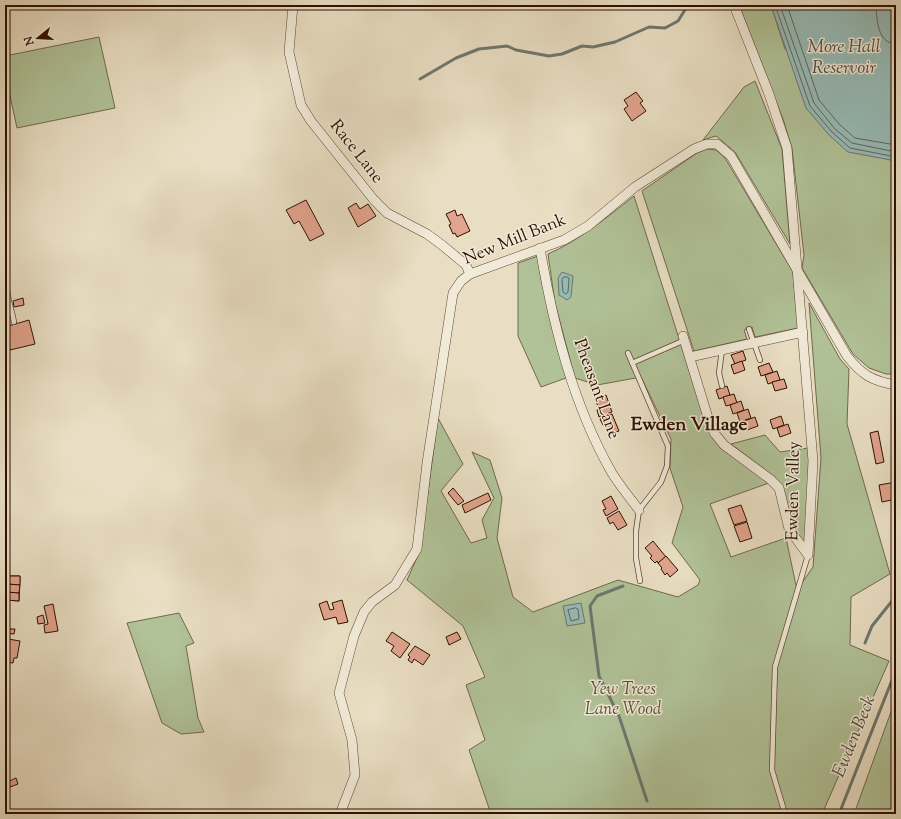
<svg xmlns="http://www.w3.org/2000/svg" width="901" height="819" font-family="'Sorts Mill Goudy',serif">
<rect width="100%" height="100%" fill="#e9dec3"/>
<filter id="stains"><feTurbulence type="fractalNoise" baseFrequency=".005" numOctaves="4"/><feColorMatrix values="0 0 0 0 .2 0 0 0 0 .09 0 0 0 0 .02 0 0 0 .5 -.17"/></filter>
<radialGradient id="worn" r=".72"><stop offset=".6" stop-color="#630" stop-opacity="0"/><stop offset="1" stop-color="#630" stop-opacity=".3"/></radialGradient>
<g fill="#b1c298" stroke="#6f694c">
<polygon points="739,5 771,5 785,49 891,160 896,161 896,374 886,374 869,368 853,354 802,268 804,255 792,148 783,119"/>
<polygon points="891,5 896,5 896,48"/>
<polygon points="99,37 115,108 17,128 5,73 5,56"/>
<polygon points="755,81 782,149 790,244 735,152 716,136 703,140 744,87"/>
<polygon points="707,149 716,150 725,158 793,272 798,328 755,337 752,327 744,330 747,339 694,351 642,191 697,153"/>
<path d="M 634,196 L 705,421 L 769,483 L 710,504 L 731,557 L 786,538 L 797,590 L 813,567 L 821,458 L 809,303 L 840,359 L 849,369 L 847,424 L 890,574 L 851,597 L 850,645 L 889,661 L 822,814 L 491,814 L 469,750 L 485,740 L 466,685 L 485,677 L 463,626 L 407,580 L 420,551 L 438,418 L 463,464 L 441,491 L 471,543 L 487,538 L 482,520 L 494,498 L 472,452 L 490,460 L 502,498 L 497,538 L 513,597 L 533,612 L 618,580 L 678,597 L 698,585 L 700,580 L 672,543 L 683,507 L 670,468 L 671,439 L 641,377 L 597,385 L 575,378 L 555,303 L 548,254 C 580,240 606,218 634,196 Z"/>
<polygon points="538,256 541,278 566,378 541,387 518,336 518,263"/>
<polygon points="765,435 780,452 808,448 810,462 806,546 791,527 770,474 731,444"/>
<polygon points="179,613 194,643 186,646 198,718 204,732 181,734 162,723 127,623"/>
<polygon points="896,698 896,814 854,814"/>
</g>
<g fill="#97bcb8" stroke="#6d776e">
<polygon points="771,5 891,5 896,44 896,161 848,152 829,135 806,108"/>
<polygon points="562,272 573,276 571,297 567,300 559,295 558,278"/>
<polygon points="581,603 585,623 567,626 563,606"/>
</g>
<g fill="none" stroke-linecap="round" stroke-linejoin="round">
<g stroke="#62665c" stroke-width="1">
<polyline points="775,5 810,106 832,132 850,148 896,157"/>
<polyline points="780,5 814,103 835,129 852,143 896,152"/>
<polyline points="787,5 819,100 839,124 855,138 896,145"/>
<path d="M 876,5 C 877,20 877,43 896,44"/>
<polygon points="564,277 568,277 569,279 568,292 566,294 563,292 562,280"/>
<polygon points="576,608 578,609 579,619 571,621 568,610"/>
</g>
<g stroke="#6d776e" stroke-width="3">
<polyline points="420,79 456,58 479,49 507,46 516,50 549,56 562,54 582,46 593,47 615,42 649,27 665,28 678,21 688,5"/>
<polyline points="623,586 597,596 590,606 599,676 619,716 647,801"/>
<polyline points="865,643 872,626 896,596"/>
<polyline points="839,814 896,670"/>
</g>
</g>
<g fill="#e1a48d" stroke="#2d1000">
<polygon points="636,92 643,101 640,103 646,111 632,121 624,109 628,106 624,100"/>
<polygon points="306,200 324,234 310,241 299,221 294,224 286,210"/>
<polygon points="356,203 360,209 368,204 376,216 358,227 348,208"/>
<polygon points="455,210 457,216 462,214 470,231 457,237 455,233 453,234 449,225 451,224 446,214"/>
<polygon points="23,298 24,305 14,307 13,301"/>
<polygon points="29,320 35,344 10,350 5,327"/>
<polygon points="743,351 746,360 735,364 731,355"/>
<polygon points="742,361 745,370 734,374 731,365"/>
<polygon points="769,363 773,372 761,376 758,367"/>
<polygon points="777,371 780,380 768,384 765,375"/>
<polygon points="784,379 787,388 775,391 772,382"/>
<polygon points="727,386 730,395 719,399 716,390"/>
<polygon points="734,394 737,403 726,406 723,397"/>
<polygon points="606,395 612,412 599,417 597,410 599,409 595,399"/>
<polygon points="741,401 744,410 733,414 730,405"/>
<polygon points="748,409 751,418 740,422 737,413"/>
<polygon points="612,414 619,431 608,435 605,425 603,425 600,419"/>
<polygon points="781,416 784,425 773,429 770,420"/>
<polygon points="755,417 758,426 747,430 744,421"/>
<polygon points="788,424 791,433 780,437 777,428"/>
<polygon points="878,431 884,462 876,464 870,433"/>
<polygon points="896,482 896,499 882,502 879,485"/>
<polygon points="453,488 464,501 458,505 448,493"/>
<polygon points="488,493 491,500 465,513 462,505"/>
<polygon points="611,496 618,509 606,516 603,510 606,509 602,501"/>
<polygon points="741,505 747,521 734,525 728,509"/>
<polygon points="619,511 627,525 618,530 613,522 610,524 607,518"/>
<polygon points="747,522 752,538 740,542 734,526"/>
<polygon points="653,541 666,557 658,563 657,561 655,563 650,558 652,556 645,548"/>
<polygon points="666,556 678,570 670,577 667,573 665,575 661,569 662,568 658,563"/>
<polygon points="7,576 20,576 19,601 6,600"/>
<polygon points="7,576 20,576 20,585 7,584"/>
<polygon points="7,584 20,585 19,593 6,592"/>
<polygon points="6,592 19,593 19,601 6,600"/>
<polygon points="342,600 348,622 338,624 336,617 324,620 319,604 327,601 330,610 334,609 332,603"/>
<polygon points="53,604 58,631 45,633 44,625 48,624 44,606"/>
<polygon points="43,615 45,623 38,624 37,617"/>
<polygon points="7,629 15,629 14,634 6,633"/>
<polygon points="392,632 410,644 400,658 391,651 394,646 386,641"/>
<polygon points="457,632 461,639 449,645 446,637"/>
<polygon points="8,639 20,641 17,658 14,658 13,663 5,662"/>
<polygon points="415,646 430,655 423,665 414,659 412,663 408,660 410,657 408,655"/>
<polygon points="5,674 8,675 6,684 5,684"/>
<polygon points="5,735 10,761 5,763"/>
<polygon points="16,778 18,784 5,789 5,783"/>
</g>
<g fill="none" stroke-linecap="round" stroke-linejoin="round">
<defs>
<g id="lane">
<path d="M 5,267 C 9,275 6,281 7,290 C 8,300 12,311 14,322"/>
<polyline points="749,329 760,360"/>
<polyline points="722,350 719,373 722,386"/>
<polyline points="628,353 668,446 667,466 661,482 639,510 636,531 636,558 640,581"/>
<polyline points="632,363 685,340"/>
<polyline points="785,814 772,770 775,667 808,555"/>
</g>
<g id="street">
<polyline points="293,5 289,52 301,105 311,121 374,200 387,213 427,234 442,245 466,265 470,274"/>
<path d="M 540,248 C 553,325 573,405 612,473 C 620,486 630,498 639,510"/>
<polyline points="683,336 709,421 715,434 724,445 770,479 779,488 789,529 808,555 813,461 787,148 769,94 734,5"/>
<polyline points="690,357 803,332"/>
<path d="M 340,814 L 355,775 L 352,740 L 339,693 L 354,636 L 364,612 L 372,602 L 395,585 L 417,549 L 427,463 L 453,293 L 461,281 L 470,274 L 564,240 L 588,226 L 635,187 L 694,149 L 707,144 L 717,144 L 731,156 L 847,356 C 862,375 872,381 896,385"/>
</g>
</defs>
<use href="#lane" stroke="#5c4431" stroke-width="6"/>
<use href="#street" stroke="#5c4431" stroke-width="10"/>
<use href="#lane" stroke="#f1ead8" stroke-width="4.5"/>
<use href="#street" stroke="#f1ead8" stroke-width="9"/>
</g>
<g text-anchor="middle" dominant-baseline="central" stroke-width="3" stroke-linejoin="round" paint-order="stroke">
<g font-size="17" fill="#2d1000" stroke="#f1ead8">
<text transform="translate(356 152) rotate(52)">Race Lane</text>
<text transform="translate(515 240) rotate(-22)">New Mill Bank</text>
<text transform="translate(596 389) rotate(70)">Pheasant Lane</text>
<text transform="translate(794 491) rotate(-89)">Ewden Valley</text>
</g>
<g font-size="17" font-style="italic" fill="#5b4e35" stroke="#f1ead8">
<text x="623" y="690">Yew Trees<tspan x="623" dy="20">Lane Wood</tspan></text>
</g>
<g font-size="18" font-style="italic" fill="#524c40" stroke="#f1ead8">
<text x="844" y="48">More Hall<tspan x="844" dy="21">Reservoir</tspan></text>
<text transform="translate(855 737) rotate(-68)">Ewden Beck</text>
</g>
<g font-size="19" font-weight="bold" fill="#2d1000" stroke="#f1ead8">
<text x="689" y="425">Ewden Village</text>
</g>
</g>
<rect width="901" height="819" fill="none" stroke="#e9dec3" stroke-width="20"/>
<rect x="6" y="6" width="889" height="807" fill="none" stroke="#2d1000" stroke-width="2"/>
<rect x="10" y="10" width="881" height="799" fill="none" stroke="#2d1000"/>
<g transform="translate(38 38) rotate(252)" stroke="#f1ead8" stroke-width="3" paint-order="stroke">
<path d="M0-3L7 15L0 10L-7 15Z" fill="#2d1000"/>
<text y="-6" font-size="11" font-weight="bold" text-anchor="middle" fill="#2d1000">N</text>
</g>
<rect width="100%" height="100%" filter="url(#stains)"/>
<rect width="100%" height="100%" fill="url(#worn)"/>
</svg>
